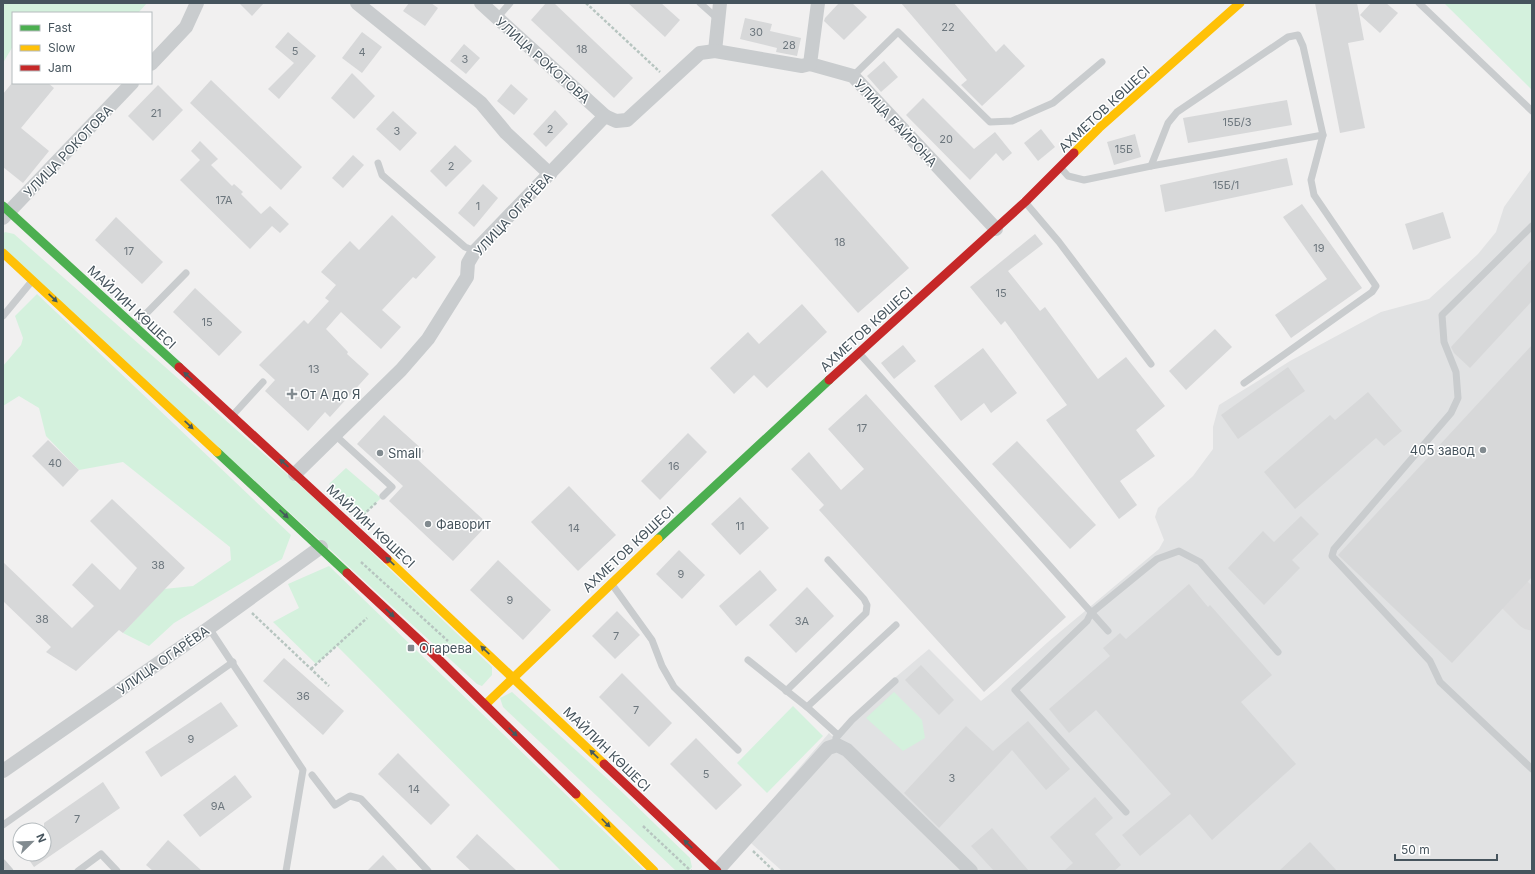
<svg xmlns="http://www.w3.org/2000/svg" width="1535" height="874" font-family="Inter,sans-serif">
<rect width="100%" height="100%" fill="#f1f0f0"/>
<polygon fill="#e1e2e3" points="1532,168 1532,871 782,871 742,835 829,733 832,736 897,676 929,649 981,701 996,689 1048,642 1159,549 1164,540 1155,517 1158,508 1193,476 1213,449 1213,427 1219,405 1290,361 1381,312 1429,299 1478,254 1496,232 1504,207"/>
<g fill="#d4f1dd">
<polygon points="3,3 147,3 138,13 13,13 13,46 3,63"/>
<polygon points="1444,3 1532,3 1532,90"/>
<polygon points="5,232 14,234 322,505 492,667 492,675 482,686 477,684 3,250 3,234"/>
<polygon points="37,294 291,535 282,559 174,623 149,646 123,633 164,589 193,586 231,560 230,547 123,462 79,470 46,436 39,408 19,396 3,406 3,366 21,345 23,338 15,316"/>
<polygon points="346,468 381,498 363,516 329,484"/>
<polygon points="329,566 645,871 561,871 337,646 316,664 273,622 299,608 288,584"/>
<polygon points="512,692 623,793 690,858 692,867 689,871 676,871 503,707 500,698"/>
<polygon points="894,692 922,720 925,738 903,751 866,718"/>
<polygon points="793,706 823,736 767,793 737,763"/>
</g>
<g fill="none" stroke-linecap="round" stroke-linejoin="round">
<polyline stroke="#dbdbdc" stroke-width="37" points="1515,595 1532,612"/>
</g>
<g fill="#d7d8d9">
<polygon points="239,3 264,3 252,16"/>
<polygon points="409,3 431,3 438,8 425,26 403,11"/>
<polygon points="546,3 554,3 633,78 614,98 531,20"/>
<polygon points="628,3 661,3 680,20 665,37"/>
<polygon points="839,3 852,3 867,17 844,40 824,21 825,18"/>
<polygon points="901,3 954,3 996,52 1004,44 1025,66 982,106 961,85 967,80"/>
<polygon points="1315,3 1357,3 1364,40 1348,43 1365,128 1340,133"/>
<polygon points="1371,3 1386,3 1398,13 1380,33 1360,15"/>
<polygon points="745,18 772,24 770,31 801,38 797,56 776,52 777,48 740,39"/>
<polygon points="288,32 316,56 279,99 268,89 294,63 275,47"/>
<polygon points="362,32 382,47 362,73 342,58"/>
<polygon points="464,44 480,58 466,74 450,61"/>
<polygon points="884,61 898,77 881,92 867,76"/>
<polygon points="352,73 375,96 354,119 331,98"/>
<polygon points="211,80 302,167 281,190 190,103"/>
<polygon points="12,83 48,83 54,88 21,128 49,151 23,183 3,167 3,94"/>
<polygon points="511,84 528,99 514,115 497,101"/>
<polygon points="158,85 183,110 153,141 128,116"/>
<polygon points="923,98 974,149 995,132 1012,153 1003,161 996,153 970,180 906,115"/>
<polygon points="1287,100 1292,125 1188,143 1183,118"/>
<polygon points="555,110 568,124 546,147 533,134"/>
<polygon points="393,111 417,133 400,151 376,129"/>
<polygon points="1041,129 1055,147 1038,161 1024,143"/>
<polygon points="1135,134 1141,157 1114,165 1107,142"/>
<polygon points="200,141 218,159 211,165 232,186 234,184 243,192 241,194 261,214 270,206 289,224 280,233 272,226 250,249 180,180 200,160 191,151"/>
<polygon points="455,145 472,161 446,187 430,171"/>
<polygon points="353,155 364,165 343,188 332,178"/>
<polygon points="1287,158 1293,185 1165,212 1160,185"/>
<polygon points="822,170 909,268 858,313 771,215"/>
<polygon points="483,184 498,198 474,227 458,213"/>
<polygon points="1302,204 1362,288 1291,338 1275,315 1327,279 1283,217"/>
<polygon points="1443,212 1451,238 1413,250 1405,224"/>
<polygon points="392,215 436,257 416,279 413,277 382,310 401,327 381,349 341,312 326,329 348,352 347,354 369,374 330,417 325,412 308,431 265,391 275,380 259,365 304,320 308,324 329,301 325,298 336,285 321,272 332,260 350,241 359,250"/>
<polygon points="116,217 163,262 142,284 95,240"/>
<polygon points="1035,234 1043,244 1008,271 1040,311 1045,307 1098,379 1126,357 1165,406 1136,430 1155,456 1120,481 1137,505 1119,519 1046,420 1067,405 1005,321 1001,325 970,287"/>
<polygon points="1532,259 1532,301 1470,368 1454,353 1451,347"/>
<polygon points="195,288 242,332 219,356 173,312"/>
<polygon points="802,304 827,332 767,388 754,375 734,394 710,368 748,332 759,344"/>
<polygon points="1215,329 1232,347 1186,390 1169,371"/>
<polygon points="903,345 916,361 894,379 881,363"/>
<polygon points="1532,345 1532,577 1452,663 1338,555"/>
<polygon points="983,348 1017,393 991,413 984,403 961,421 934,386"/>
<polygon points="1288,367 1305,391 1238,439 1221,415"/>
<polygon points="1368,392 1402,431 1384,446 1376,438 1295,509 1264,472 1330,415 1335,420"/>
<polygon points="866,394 1066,617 984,692 819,510 824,505 791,469 809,452 841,490 864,469 828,429"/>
<polygon points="384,415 424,451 417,459 488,524 453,561 389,501 403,486 357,444"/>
<polygon points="688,433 707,452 660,500 641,481"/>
<polygon points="48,440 79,470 63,487 32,456"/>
<polygon points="1017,441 1096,525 1070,549 992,464"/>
<polygon points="569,486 616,535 578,571 531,522"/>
<polygon points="740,497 769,528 740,555 711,524"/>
<polygon points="112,499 185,568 123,633 119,630 76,671 46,652 51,647 3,601 3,562 72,628 94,606 72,585 92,563 120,590 137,568 90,521"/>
<polygon points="1301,516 1319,534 1292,560 1300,568 1264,605 1228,568 1263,531 1274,542"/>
<polygon points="679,550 705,575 682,599 656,574"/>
<polygon points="498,560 551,610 523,640 470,590"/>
<polygon points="760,570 777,590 736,626 719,606"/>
<polygon points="1189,584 1208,607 1210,605 1272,675 1241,702 1296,764 1212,840 1190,814 1140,856 1122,835 1171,794 1096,710 1069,733 1049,709 1110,656 1103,648 1120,633 1126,639"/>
<polygon points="807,587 834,616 796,653 769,625"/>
<polygon points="617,611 640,635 615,659 592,636"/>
<polygon points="284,658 344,711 323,735 263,681"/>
<polygon points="921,665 954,700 939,715 905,680"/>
<polygon points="622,673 672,723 649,747 599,697"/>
<polygon points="221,702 238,726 161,777 145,752"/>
<polygon points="1028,721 1070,769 1046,790 1012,750 939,828 904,793 966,726 993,751"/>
<polygon points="696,738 742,785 716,810 670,764"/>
<polygon points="398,753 450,805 431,825 378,774"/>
<polygon points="235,775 252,797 200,837 183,815"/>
<polygon points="103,782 120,808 34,867 25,854 44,854 44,823"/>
<polygon points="1095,797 1113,818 1095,834 1121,865 1114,871 1064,871 1073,863 1050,837"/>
<polygon points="992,828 1029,871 994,871 971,846"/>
<polygon points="477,834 517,871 471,871 456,857"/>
<polygon points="168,840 202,871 153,871 146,865"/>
<polygon points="1310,842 1337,871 1279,871"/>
<polygon points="383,855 398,871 367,871"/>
</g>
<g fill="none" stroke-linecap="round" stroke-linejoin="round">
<g stroke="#b7c5c0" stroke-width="2.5" stroke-dasharray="3 2" stroke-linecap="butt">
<polyline points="586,3 660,72"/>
<polyline points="363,515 377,502"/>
<polyline points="361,562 448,641"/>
<polyline points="252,613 329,686"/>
<polyline points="311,669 367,618"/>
<polyline points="643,826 691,871"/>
<polyline points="753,851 774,871"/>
</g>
<g stroke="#c9ccce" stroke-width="7">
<polyline points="700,3 718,19"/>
<polyline points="1419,3 1532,111"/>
<polyline points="497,18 510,3"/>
<polyline points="853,76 898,32 990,122 1012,121 1053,103 1102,62"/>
<polyline points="378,163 382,175 465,247 475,251"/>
<polyline points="1151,166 1168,123 1177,112 1288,37 1298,35 1303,46 1323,135 1311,180 1314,195 1376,286 1372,292 1244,383"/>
<polyline points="1060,167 1068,176 1084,180 1151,166 1323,135"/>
<polyline points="1025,202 1059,242 1151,364"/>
<polyline points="1532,226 1442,315 1444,342 1456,372 1458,398 1451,413 1334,549 1332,556 1430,661 1440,682 1532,769"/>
<polyline points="3,316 32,281"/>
<polyline points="134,326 186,273"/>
<polyline points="859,353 1108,631"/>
<polyline points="232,416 263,382"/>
<polyline points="335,435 392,487 383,496"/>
<polyline points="611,583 652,640 662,666 674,687 738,750"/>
<polyline points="209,628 303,770 286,871"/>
<polyline points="748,660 807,707 838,735"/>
<polyline points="786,691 866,613 867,605 864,599 828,560"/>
<polyline points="807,707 896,625"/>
<polyline points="836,738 852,720 895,681"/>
<polyline points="312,775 335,805 350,796 361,799 428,871"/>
<polyline points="1126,812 1015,690 1087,621 1091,613 1157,559 1179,551 1200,562 1278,652"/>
<polyline points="3,825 233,662"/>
<polyline points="3,863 10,871"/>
<polyline points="78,871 101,854 117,871"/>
</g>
<g stroke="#c9ccce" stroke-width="14">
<polyline points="357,3 481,103 506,133 550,174"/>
<polyline points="481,3 605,116"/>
<polyline points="818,3 810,64 853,76 996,229"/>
<polyline points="715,51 720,3"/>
<polyline points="151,64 186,27 197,3"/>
<polyline points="3,218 132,83"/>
<polyline points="295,474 401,370 428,339 467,277 468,263 475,251 605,116 616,121 627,120 700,53 715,51 802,66 810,64"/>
<polyline points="3,771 209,628 321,547"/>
<polyline points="717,871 828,748 837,745 847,750 971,871"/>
</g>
<g stroke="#4caf50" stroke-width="9">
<polyline points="3,206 179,367"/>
<polyline points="217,452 347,573"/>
<polyline points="658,539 829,380"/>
</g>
<g stroke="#ffc107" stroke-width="9">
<polyline points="1074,153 1099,128 1240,3"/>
<polyline points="3,253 217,452"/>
<polyline points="387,559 604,764"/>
<polyline points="486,704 658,539"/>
<polyline points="576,794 654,871"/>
</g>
<g stroke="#c62828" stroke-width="9">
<polyline points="179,367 387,559"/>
<polyline points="829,380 1025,202 1074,153"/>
<polyline points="347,573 419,640 576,794"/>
<polyline points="604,764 717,871"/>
</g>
</g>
<defs><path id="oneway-solid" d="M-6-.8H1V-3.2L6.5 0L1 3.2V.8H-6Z"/></defs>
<g fill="#46595c">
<use href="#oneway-solid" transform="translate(53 298) rotate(43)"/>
<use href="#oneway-solid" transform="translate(188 376) rotate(-138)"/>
<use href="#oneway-solid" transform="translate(189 425) rotate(43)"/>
<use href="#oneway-solid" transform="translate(284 463) rotate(-138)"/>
<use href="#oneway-solid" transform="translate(284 514) rotate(43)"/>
<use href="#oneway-solid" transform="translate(390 561) rotate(-137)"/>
<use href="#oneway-solid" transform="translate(390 613) rotate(43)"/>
<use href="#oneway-solid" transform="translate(485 650) rotate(-137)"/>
<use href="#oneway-solid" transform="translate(513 732) rotate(45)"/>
<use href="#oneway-solid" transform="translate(594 754) rotate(-136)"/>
<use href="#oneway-solid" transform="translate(606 823) rotate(45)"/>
<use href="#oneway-solid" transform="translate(688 844) rotate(-136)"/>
</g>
<g fill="#828b90" stroke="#fff" stroke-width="1.5">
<path d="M290 388h4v4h4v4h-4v4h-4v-4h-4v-4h4z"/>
<circle cx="1483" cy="450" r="4"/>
<circle cx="380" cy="453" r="4"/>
<circle cx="428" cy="524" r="4"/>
<rect x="407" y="644" width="8" height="8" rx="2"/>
</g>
<g text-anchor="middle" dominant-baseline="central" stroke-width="3" stroke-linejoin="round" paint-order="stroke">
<g font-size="11" fill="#6c767d">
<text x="948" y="27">22</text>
<text x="756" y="32">30</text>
<text x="789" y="45">28</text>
<text x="582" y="49">18</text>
<text x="295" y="51">5</text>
<text x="362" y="52">4</text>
<text x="465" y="59">3</text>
<text x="156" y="113">21</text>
<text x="1237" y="122">15Б/3</text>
<text x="550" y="129">2</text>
<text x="397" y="131">3</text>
<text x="946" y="139">20</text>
<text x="1124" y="149">15Б</text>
<text x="451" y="166">2</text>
<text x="1226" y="185">15Б/1</text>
<text x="224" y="200">17А</text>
<text x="478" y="206">1</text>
<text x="840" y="242">18</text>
<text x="1319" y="248">19</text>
<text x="129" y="251">17</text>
<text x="1001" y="293">15</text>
<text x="207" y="322">15</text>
<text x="314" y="369">13</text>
<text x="862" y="428">17</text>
<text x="55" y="463">40</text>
<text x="674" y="466">16</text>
<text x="740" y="526">11</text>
<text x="574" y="528">14</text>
<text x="158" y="565">38</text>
<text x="681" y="574">9</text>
<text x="510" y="600">9</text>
<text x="42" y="619">38</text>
<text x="802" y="621">3А</text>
<text x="616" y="636">7</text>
<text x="303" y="696">36</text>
<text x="636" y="710">7</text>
<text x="191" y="739">9</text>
<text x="706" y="774">5</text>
<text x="952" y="778">3</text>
<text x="414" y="789">14</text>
<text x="218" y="806">9А</text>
<text x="77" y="819">7</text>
</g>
<g font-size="13" fill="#46545d" stroke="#fff">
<text transform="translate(543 60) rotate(42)">УЛИЦА РОКОТОВА</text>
<text transform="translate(1104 109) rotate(-43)">АХМЕТОВ КӨШЕСІ</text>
<text transform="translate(896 123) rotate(47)">УЛИЦА БАЙРОНА</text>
<text transform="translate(68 151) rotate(-46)">УЛИЦА РОКОТОВА</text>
<text transform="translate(513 214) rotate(-47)">УЛИЦА ОГАРЁВА</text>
<text transform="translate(132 307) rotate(43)">МАЙЛИН КӨШЕСІ</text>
<text transform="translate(866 329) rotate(-42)">АХМЕТОВ КӨШЕСІ</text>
<text transform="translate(371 526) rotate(43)">МАЙЛИН КӨШЕСІ</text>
<text transform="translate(628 549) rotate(-43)">АХМЕТОВ КӨШЕСІ</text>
<text transform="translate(163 660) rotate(-35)">УЛИЦА ОГАРЁВА</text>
<text transform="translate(607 749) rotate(44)">МАЙЛИН КӨШЕСІ</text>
</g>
<g font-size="13" fill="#46545d" stroke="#fff" text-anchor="start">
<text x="300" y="394">От А до Я</text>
<text x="1475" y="450" text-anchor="end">405 завод</text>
<text x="388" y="453">Small</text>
<text x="436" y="524">Фаворит</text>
<text x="419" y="648">Огарева</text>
</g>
</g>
<rect width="1535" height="874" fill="none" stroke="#46545d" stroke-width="8"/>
<rect x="12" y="12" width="140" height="72" fill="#ffffff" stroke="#b5bbbe"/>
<rect x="20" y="25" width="20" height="6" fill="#4caf50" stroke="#b5bbbe"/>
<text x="48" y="32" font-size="12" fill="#46545d">Fast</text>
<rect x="20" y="45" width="20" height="6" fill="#ffc107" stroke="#b5bbbe"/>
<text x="48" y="52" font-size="12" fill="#46545d">Slow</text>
<rect x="20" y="65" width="20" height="6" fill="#c62828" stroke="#b5bbbe"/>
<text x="48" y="72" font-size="12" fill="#46545d">Jam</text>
<g transform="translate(32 842) rotate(67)"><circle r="19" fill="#ffffff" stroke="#b5bbbe"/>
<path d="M0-3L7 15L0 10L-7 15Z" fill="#828b90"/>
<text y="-6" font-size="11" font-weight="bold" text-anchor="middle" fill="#46545d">N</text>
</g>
<path d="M1395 854v6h102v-6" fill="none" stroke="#46545d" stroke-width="2"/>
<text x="1401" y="854" font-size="12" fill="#46545d" stroke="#ffffff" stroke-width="3" paint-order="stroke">50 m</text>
</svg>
